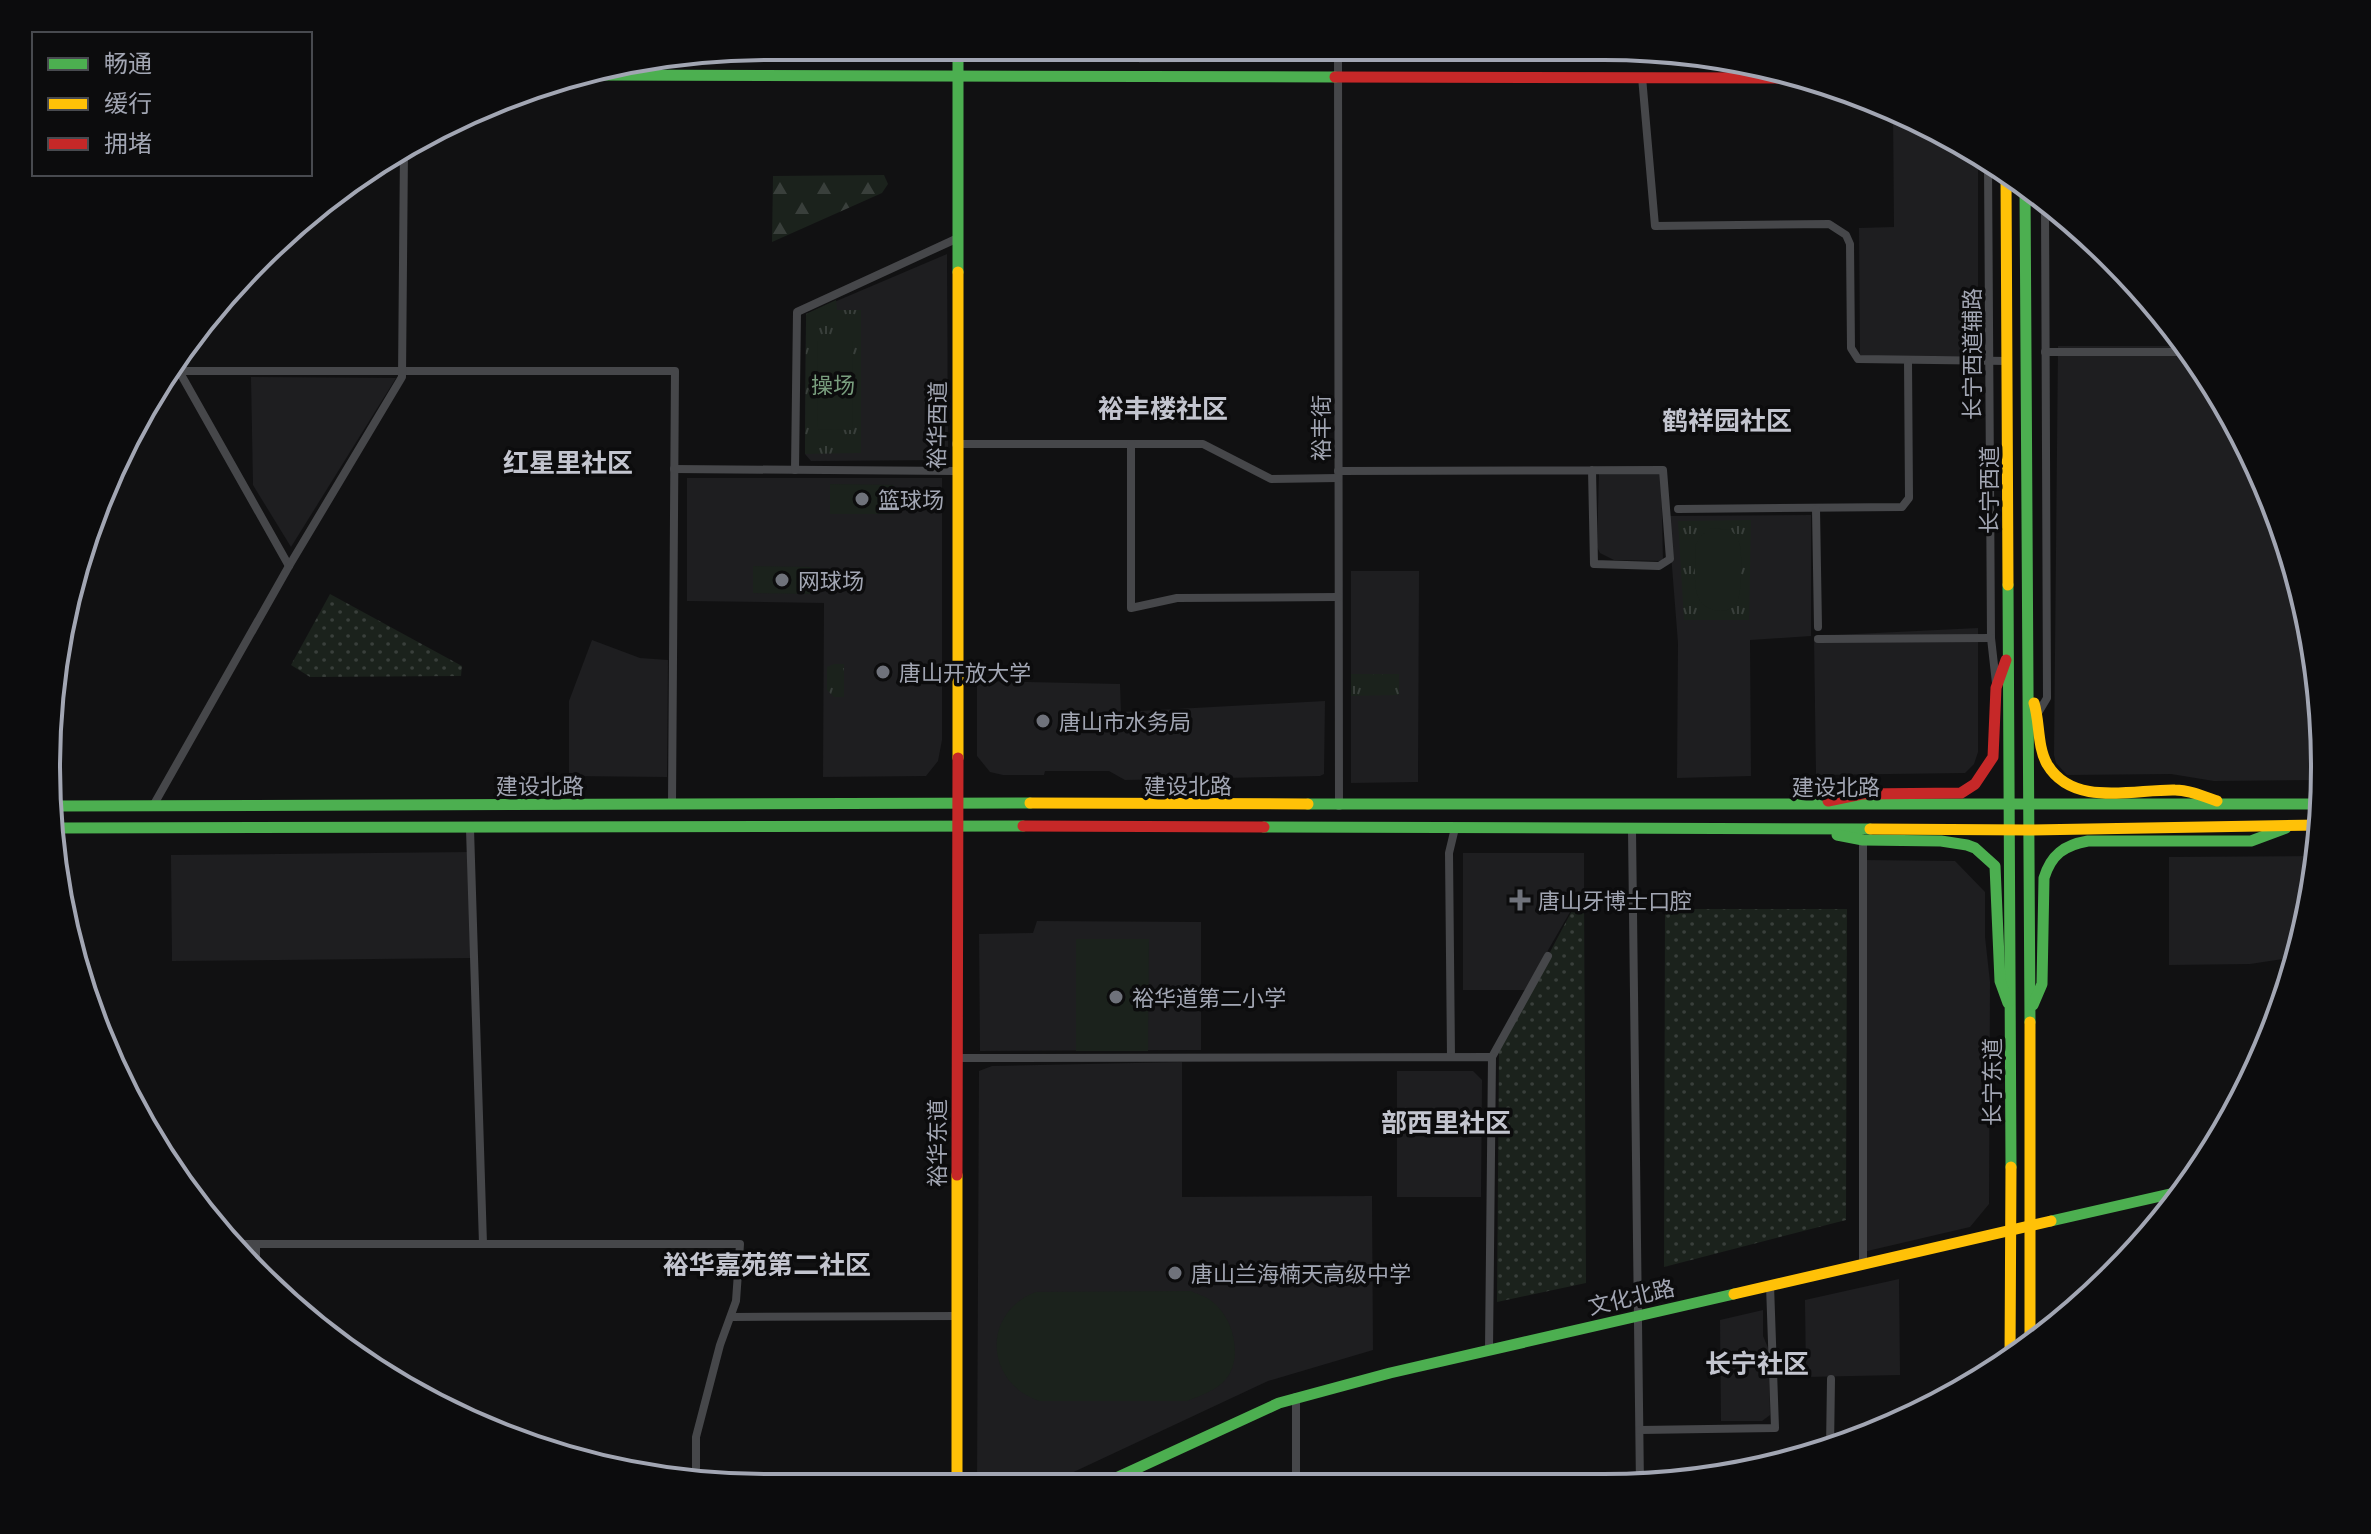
<svg xmlns="http://www.w3.org/2000/svg" width="2371" height="1534" font-family="'Noto Sans','Noto Sans SC',sans-serif">
<defs>
<pattern id="grass-tufts" width="24" height="20" patternUnits="userSpaceOnUse" patternTransform="scale(2)"><rect width="24" height="20" fill="#1b221c"/><path d="M3 7l-1-3M5 7V3M7 7l1-3M15 17l-1-3M17 17v-4M19 17l1-3" fill="none" stroke="#393f3b"/></pattern>
<pattern id="forest-firs" width="22" height="20" patternUnits="userSpaceOnUse" patternTransform="scale(2)"><rect width="22" height="20" fill="#1b221c"/><path d="M5 1l3.5 6h-7zM16 11l3.5 6h-7z" fill="#393f3b"/></pattern>
<pattern id="garden-dots" width="8" height="8" patternUnits="userSpaceOnUse" patternTransform="scale(2)"><rect width="8" height="8" fill="#1b221c"/><path d="M2 2h.1M6 6h.1" fill="none" stroke="#393f3b" stroke-width="1.8" stroke-linecap="round"/></pattern>
</defs>
<rect width="100%" height="100%" fill="#111112"/>
<g fill="#1e1e20">
<polygon points="767,46 944,47 944,55 702,57"/>
<polygon points="1139,48 1335,50 1335,60 1139,63"/>
<polygon points="1350,50 1699,52 1718,58 1350,61"/>
<polygon points="1893,111 1922,120 1978,157 1978,356 1868,358 1860,355 1859,228 1894,227"/>
<polygon points="947,254 948,460 811,461 805,454 806,314"/>
<polygon points="2058,346 2187,346 2250,448 2300,580 2323,719 2321,780 2214,781 2171,774 2067,775 2056,763 2054,755"/>
<polygon points="251,377 396,378 291,547 253,485"/>
<polygon points="1599,474 1661,474 1663,561 1614,560 1600,553 1597,547"/>
<polygon points="687,478 942,478 942,740 938,761 926,776 823,777 824,603 687,601"/>
<polygon points="1811,515 1811,636 1750,640 1751,776 1677,778 1678,643 1668,516"/>
<polygon points="1351,571 1419,571 1418,782 1351,783"/>
<polygon points="1978,628 1978,752 1974,764 1965,773 1816,775 1814,636"/>
<polygon points="592,640 640,658 668,660 667,777 569,776 569,701"/>
<polygon points="977,681 1120,684 1121,712 1325,701 1324,774 1320,776 1125,780 1109,771 1045,771 1044,775 1003,775 990,772 977,756"/>
<polygon points="471,852 472,958 172,961 171,855"/>
<polygon points="1463,853 1584,853 1584,888 1525,990 1463,990"/>
<polygon points="2319,856 2296,957 2250,964 2169,965 2169,857"/>
<polygon points="1862,860 1955,861 1985,892 1985,937 1990,982 1989,1204 1970,1227 1863,1252"/>
<polygon points="1037,921 1201,922 1201,1050 980,1051 979,934 1033,933"/>
<polygon points="1182,1062 1182,1197 1372,1196 1373,1350 1268,1381 1048,1484 977,1483 979,1071 992,1066"/>
<polygon points="1397,1071 1473,1071 1482,1080 1481,1197 1397,1197"/>
<polygon points="1899,1279 1900,1375 1806,1377 1805,1300"/>
<polygon points="1763,1310 1763,1336 1769,1350 1770,1415 1762,1421 1721,1421 1720,1320"/>
</g>
<g fill="url(#grass-tufts)">
<polygon points="836,300 837,310 861,310 861,453 805,454 806,314"/>
<polygon points="1751,520 1749,620 1684,620 1678,521"/>
<polygon points="834,664 844,664 844,697 834,697 827,690 827,667"/>
<polygon points="1351,674 1399,674 1399,695 1351,696"/>
</g>
<polygon fill="url(#forest-firs)" points="884,175 888,184 882,193 772,242 773,176"/>
<g fill="url(#garden-dots)">
<polygon points="330,594 462,666 461,676 310,677 291,665"/>
<polygon points="1584,888 1586,1283 1497,1302 1499,1048"/>
<polygon points="1665,909 1847,909 1846,1220 1664,1267"/>
</g>
<g fill="#1b221c">
<polygon points="818,339 853,339 852,430 817,429"/>
<polygon points="830,484 894,485 893,514 830,514"/>
<path d="M 1710,528 L 1731,530 C 1735,535 1739,540 1740,546 C 1742,556 1742,595 1737,602 C 1727,618 1701,611 1697,594 C 1693,580 1696,559 1696,544 L 1700,537 Z"/>
<polygon points="753,566 811,567 811,594 753,593"/>
<polygon points="1076,939 1149,939 1148,1051 1076,1051"/>
<path d="M 1191,1291 C 1199,1295 1208,1297 1214,1303 C 1234,1320 1243,1358 1226,1379 C 1217,1390 1200,1396 1187,1401 L 1039,1401 C 984,1382 982,1312 1036,1292 Z"/>
</g>
<g fill="none" stroke-linecap="round" stroke-linejoin="round">
<g stroke="#46474a" stroke-width="8">
<polyline points="1338,50 1339,806"/>
<polyline points="1642,77 1655,226 1829,224 1846,235 1850,244 1851,348 1858,359 2008,361"/>
<polyline points="1988,164 1991,638 1996,683"/>
<polyline points="2045,352 2191,352"/>
<polyline points="172,371 675,371 672,804"/>
<polyline points="179,371 289,566"/>
<polyline points="956,444 1203,444 1271,479 1338,478"/>
<polyline points="1131,444 1131,608 1177,598 1338,597"/>
<polyline points="674,469 956,471"/>
<polyline points="795,470 797,312 958,238"/>
<polyline points="1338,471 1663,470 1670,559 1659,566 1594,564 1592,470"/>
<polyline points="1678,509 1902,507 1909,498 1908,361"/>
<polyline points="1816,509 1818,627"/>
<polyline points="1818,639 1991,638"/>
<polyline points="2038,713 2047,698 2045,202"/>
<polyline points="153,806 289,566 402,377 404,149"/>
<polyline points="470,829 483,1244"/>
<polyline points="1632,830 1640,1486"/>
<polyline points="1451,1057 1449,853 1455,828"/>
<polyline points="1492,1057 1548,956"/>
<polyline points="956,1058 1492,1057 1489,1350"/>
<polyline points="238,1244 740,1244 736,1301 720,1345 696,1437 696,1482"/>
<polyline points="1863,1263 1863,840"/>
<polyline points="256,1266 256,1244"/>
<polyline points="733,1317 957,1316"/>
<polyline points="1296,1397 1296,1485"/>
<polyline points="1640,1430 1775,1428 1770,1285"/>
<polyline points="1830,1448 1831,1379"/>
</g>
<g stroke="#4caf50" stroke-width="11">
<polyline points="591,75 1335,77"/>
<polyline points="2025,188 2030,1022"/>
<polyline points="958,272 958,47"/>
<polyline points="2008,585 2011,1167"/>
<polyline points="1308,804 2321,804"/>
<polyline points="56,806 1030,803"/>
<polyline points="1264,827 1870,829"/>
<polyline points="58,828 1023,826"/>
<polyline points="1837,835 1863,840 1941,841 1967,845 1975,848 1995,866 2000,981 2008,1003"/>
<path d="M 2033,1005 L 2042,984 L 2044,878 C 2051,855 2064,845 2088,841 L 2251,841 L 2286,828"/>
<polyline points="2051,1221 2183,1191"/>
<polyline points="1103,1484 1279,1403 1390,1373 1734,1294"/>
</g>
<g stroke="#ffc107" stroke-width="11">
<polyline points="2006,176 2008,585"/>
<path d="M 2034,703 C 2040,722 2037,746 2047,764 C 2073,808 2134,789 2175,790 C 2189,790 2203,796 2217,801"/>
<polyline points="958,758 958,272"/>
<polyline points="1030,803 1308,804"/>
<polyline points="1870,829 2030,830 2320,825"/>
<polyline points="2030,1022 2030,1347"/>
<polyline points="1734,1294 2051,1221"/>
<polyline points="2010,1359 2011,1167"/>
<polyline points="957,1483 957,1175"/>
</g>
<g stroke="#c62828" stroke-width="11">
<polyline points="1335,77 1782,78"/>
<polyline points="1828,801 1862,794 1961,793 1975,784 1993,757 1996,688 2006,660"/>
<polyline points="1023,826 1264,827"/>
<polyline points="957,1175 958,758"/>
</g>
</g>
<g fill="#6f727b" stroke="#0c0c0d" stroke-width="3">
<circle cx="862" cy="499" r="8"/>
<circle cx="782" cy="580" r="8"/>
<circle cx="883" cy="672" r="8"/>
<circle cx="1043" cy="721" r="8"/>
<path d="M1516 888h8v8h8v8h-8v8h-8v-8h-8v-8h8z"/>
<circle cx="1116" cy="997" r="8"/>
<circle cx="1175" cy="1273" r="8"/>
</g>
<g text-anchor="middle" dominant-baseline="central" stroke-width="7" stroke-linejoin="round" paint-order="stroke">
<g font-size="22" fill="#a2a6b3" stroke="#0c0c0d">
<text transform="translate(1971 354) rotate(-90)">长宁西道辅路</text>
<text transform="translate(936 425) rotate(-89)">裕华西道</text>
<text transform="translate(1320 428) rotate(-90)">裕丰街</text>
<text transform="translate(1988 490) rotate(-90)">长宁西道</text>
<text x="540" y="785">建设北路</text>
<text x="1188" y="785">建设北路</text>
<text x="1836" y="786">建设北路</text>
<text transform="translate(1991 1082) rotate(-90)">长宁东道</text>
<text transform="translate(936 1143) rotate(-90)">裕华东道</text>
<text transform="translate(1631 1296) rotate(-13)">文化北路</text>
</g>
<g font-size="22" fill="#799e7e" stroke="#0c0c0d">
<text x="833" y="384">操场</text>
</g>
<g font-size="22" fill="#a2a6b3" stroke="#0c0c0d" text-anchor="start">
<text x="878" y="499">篮球场</text>
<text x="798" y="580">网球场</text>
<text x="899" y="672">唐山开放大学</text>
<text x="1059" y="721">唐山市水务局</text>
<text x="1538" y="900">唐山牙博士口腔</text>
<text x="1132" y="997">裕华道第二小学</text>
<text x="1191" y="1273">唐山兰海楠天高级中学</text>
</g>
<g font-size="26" font-weight="bold" fill="#c3c5cf" stroke="#0c0c0d">
<text x="1163" y="408">裕丰楼社区</text>
<text x="1727" y="420">鹤祥园社区</text>
<text x="568" y="462">红星里社区</text>
<text x="1446" y="1122">部西里社区</text>
<text x="767" y="1264">裕华嘉苑第二社区</text>
<text x="1757" y="1363">长宁社区</text>
</g>
</g>
<path d="M0 0H2371V1534H0ZM767 60H1604A707 707 0 0 1 2311 767V767A707 707 0 0 1 1604 1474H767A707 707 0 0 1 60 767V767A707 707 0 0 1 767 60Z" fill="#0c0c0d" fill-rule="evenodd"/>
<path fill="none" stroke="#a2a6b3" stroke-width="4" d="M767 60H1604A707 707 0 0 1 2311 767V767A707 707 0 0 1 1604 1474H767A707 707 0 0 1 60 767V767A707 707 0 0 1 767 60Z"/>
<rect x="32" y="32" width="280" height="144" fill="#0c0c0d" stroke="#484a4f" stroke-width="2"/>
<rect x="48" y="58" width="40" height="12" fill="#4caf50" stroke="#484a4f" stroke-width="2"/>
<text x="104" y="72" font-size="24" fill="#a2a6b3">畅通</text>
<rect x="48" y="98" width="40" height="12" fill="#ffc107" stroke="#484a4f" stroke-width="2"/>
<text x="104" y="112" font-size="24" fill="#a2a6b3">缓行</text>
<rect x="48" y="138" width="40" height="12" fill="#c62828" stroke="#484a4f" stroke-width="2"/>
<text x="104" y="152" font-size="24" fill="#a2a6b3">拥堵</text>
</svg>
